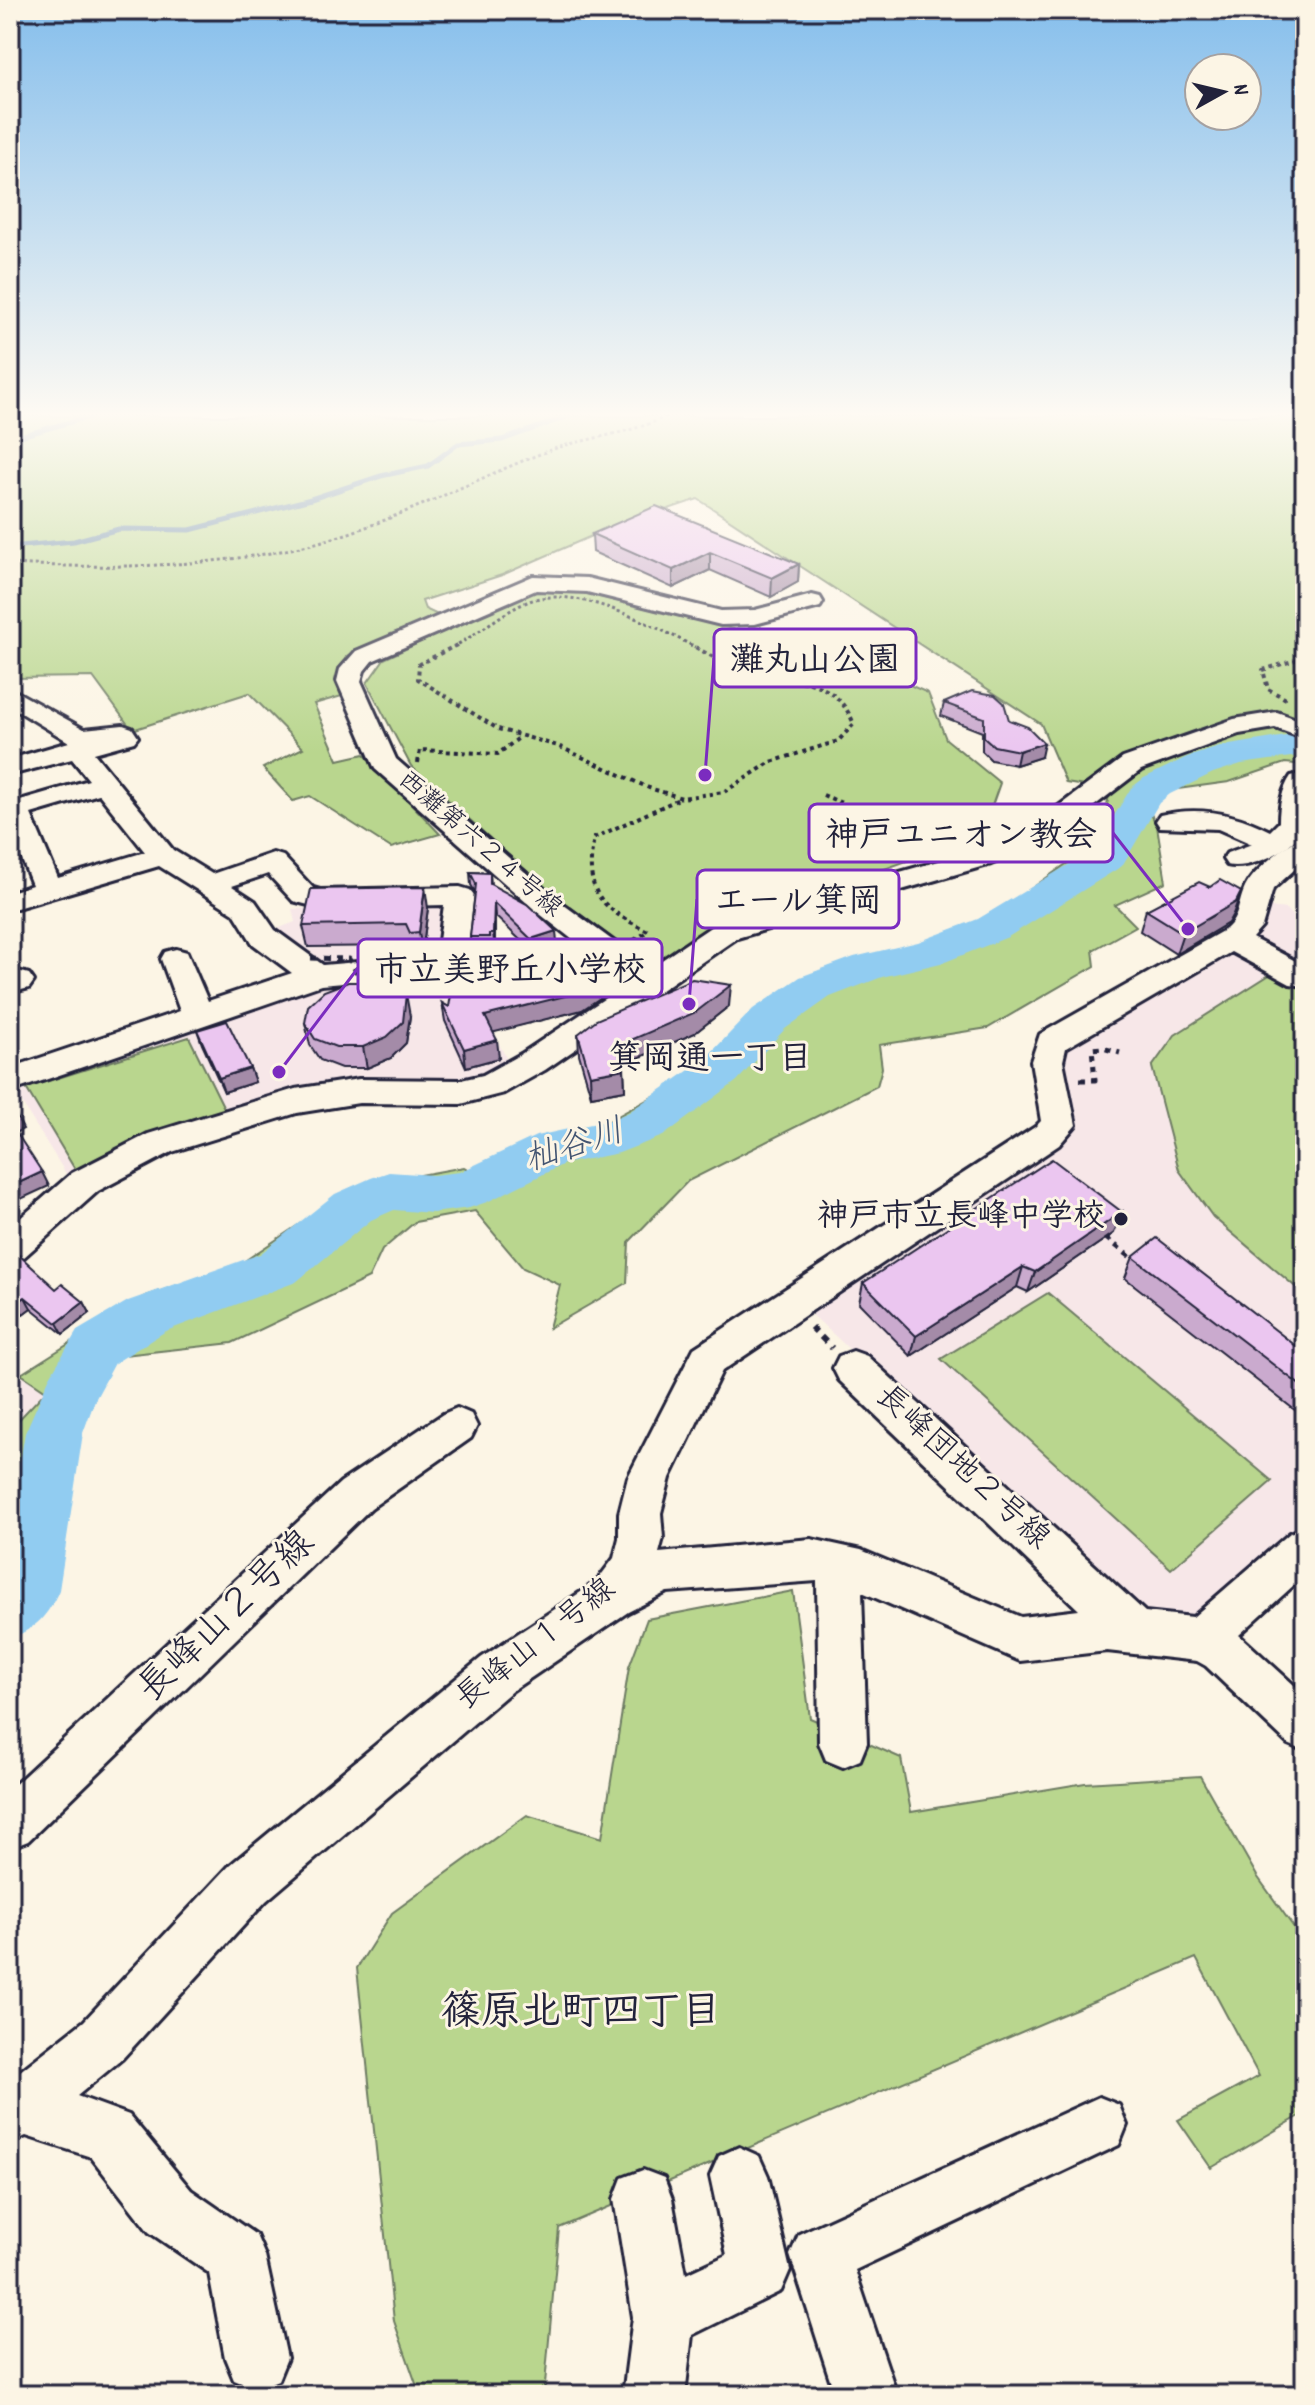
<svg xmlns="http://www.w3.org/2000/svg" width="1315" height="2405" font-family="Dekko,'Klee One',sans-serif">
<rect width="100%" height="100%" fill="#fcf5e5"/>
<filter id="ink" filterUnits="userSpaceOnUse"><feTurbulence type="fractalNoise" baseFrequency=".0125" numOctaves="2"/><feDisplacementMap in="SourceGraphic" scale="16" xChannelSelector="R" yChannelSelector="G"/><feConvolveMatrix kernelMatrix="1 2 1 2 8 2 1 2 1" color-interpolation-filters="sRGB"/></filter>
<g filter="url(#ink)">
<g fill="#f7e7e8">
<polygon points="451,903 445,954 318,964 269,932 295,922 292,909"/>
<polygon points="1270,907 1286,909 1305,930 1305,1528 1195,1630 1145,1624 805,1308 1070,1130 1056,1066 1065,1042 1257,936"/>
<polygon points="462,968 510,1066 481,1079 151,1135 115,1151 70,1180 13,1089 308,988"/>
<polygon points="10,1365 46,1391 10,1429"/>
</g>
<g fill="#b9d68e" stroke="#6e7c64" stroke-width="2">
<polygon points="10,416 1305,416 1305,765 1285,763 1229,782 1141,794 1157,826 1166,882 1115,905 1136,926 1093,950 1095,966 988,1028 879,1045 882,1068 877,1086 688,1181 629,1242 627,1283 549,1328 560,1285 523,1268 475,1211 415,1222 382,1250 369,1278 232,1343 106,1357 64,1372 41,1427 65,1475 54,1555 10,1606 10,1429 46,1391 21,1374 143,1297 240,1264 355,1187 464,1167 497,1186 536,1169 535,1162 688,1077 762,1009 795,987 974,929 1100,840 1110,790 1066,783 1041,724 698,499 603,531 502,575 422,601 425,609 438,615 347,656 342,696 314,704 338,760 364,754 440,834 391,848 310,796 293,801 263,768 303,748 249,693 132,730 93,677 10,678"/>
<polygon points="571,590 841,655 928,693 946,739 1000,783 982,834 737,922 662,966 651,967 542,886 411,766 367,683 384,659 527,592"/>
<polygon points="1271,974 1290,986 1305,978 1305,1295 1213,1217 1179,1170 1152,1067 1175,1035"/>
<path d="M 189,1037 L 225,1110 C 172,1126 123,1141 76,1171 L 26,1088 Z"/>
<polygon points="1048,1293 1272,1481 1171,1569 941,1359"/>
<polygon points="793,1591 810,1718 901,1758 911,1812 1085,1783 1200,1776 1257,1876 1305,1943 1305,2113 1211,2168 1178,2120 1259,2076 1196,1958 559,2228 544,2395 420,2395 394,2321 357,1968 392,1913 527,1815 602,1838 629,1667 647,1619"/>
</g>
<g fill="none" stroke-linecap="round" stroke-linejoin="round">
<g stroke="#6588a8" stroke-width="5">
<polyline points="10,439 92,416"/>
<polyline points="10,547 74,541 119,529 190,530 311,499 381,476 428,466 458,444 502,440 569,416"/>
</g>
<path fill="#91ccf1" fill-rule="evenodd" d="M 1305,733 L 1305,755 L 1241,764 L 1213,773 L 1170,794 L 1159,803 L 1122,866 L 1008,937 L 945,962 L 882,977 L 830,997 L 785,1029 L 737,1081 L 663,1136 L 619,1153 L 564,1164 L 487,1202 L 469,1208 L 433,1213 L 394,1210 L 371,1220 L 296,1282 L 166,1331 L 115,1363 L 95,1400 L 83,1433 L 59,1590 C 48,1616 36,1628 10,1639 L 10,1518 L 25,1433 L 49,1378 L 77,1331 L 128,1301 L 260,1254 L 335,1194 L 371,1178 L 389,1172 L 433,1175 L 460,1172 L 536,1136 L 610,1120 L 629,1112 L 705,1059 L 753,1009 L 800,977 L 854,957 L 918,942 L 978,919 L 1093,850 L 1131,788 L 1144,778 L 1187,757 L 1223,746 Z"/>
<defs>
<g id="minor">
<polygon points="533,576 587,578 721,611 755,610 812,595 820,597 823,602 820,607 755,624 721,625 587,592 536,590 372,661 364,671 361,681 396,759 556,899 650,968 715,924 971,852 1017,833 1052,811 1123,758 1234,719 1277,712 1305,722 1305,739 1275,728 1239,734 1141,770 1072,823 1037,845 991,864 737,938 545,1070 504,1093 461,1104 359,1103 297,1113 172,1152 98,1191 23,1258 10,1262 10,1227 72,1173 148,1134 295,1089 359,1079 461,1080 483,1075 521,1054 628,983 536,911 375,769 337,681 340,669 356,651"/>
<path d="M 10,688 L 84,729 L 123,725 L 132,728 L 138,737 L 134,742 L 94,753 L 173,850 L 212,874 L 273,853 L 283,856 L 313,888 L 320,890 L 460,887 L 470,890 L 475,896 L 468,952 C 510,949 559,956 600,967 L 604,974 L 600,981 L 589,984 L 481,971 L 321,985 L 10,1092 L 10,1068 L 180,1011 L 161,959 L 165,952 L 176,949 L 187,952 L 208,1001 L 292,973 L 253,944 L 234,913 L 159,866 L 10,910 L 10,892 L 32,885 L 10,829 L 10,803 L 89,780 L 72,759 L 10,775 L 10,759 L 69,742 L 10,706 ZM 99,794 L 145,852 L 58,878 L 31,814 ZM 268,874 L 293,901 L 320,908 L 444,905 L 437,955 L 323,965 L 275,930 L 255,901 L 232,886 Z"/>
<path d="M 1305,773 C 1305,788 1309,809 1305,823 C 1299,848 1250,871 1227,865 L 1223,859 L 1227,853 L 1252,844 L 1218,829 L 1160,827 L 1156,821 L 1160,815 C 1199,806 1235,813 1270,831 L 1279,822 C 1279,806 1282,789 1291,776 Z"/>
<path d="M 1305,837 L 1305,860 L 1273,889 L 1262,927 L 1252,938 L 1305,966 L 1305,986 L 1290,984 L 1231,952 L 1066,1048 L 1063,1061 L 1076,1125 L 1059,1145 L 722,1371 L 670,1478 L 661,1513 L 663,1538 L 659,1553 L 811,1539 L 861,1550 L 1021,1617 L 1079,1610 L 839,1380 L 833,1368 L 839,1356 L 853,1351 L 867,1356 L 1145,1612 L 1193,1617 L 1290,1533 L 1305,1527 L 1305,1575 L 1239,1635 L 1305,1695 L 1305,1751 L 1288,1744 L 1206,1666 L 1197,1661 L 1107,1651 L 1020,1661 L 862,1592 L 867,1743 L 860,1760 L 843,1767 L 826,1760 L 819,1743 L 817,1581 L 667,1592 L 628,1612 L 513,1690 L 266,1901 L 122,2059 L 77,2096 L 129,2115 L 191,2190 L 256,2235 L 265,2256 L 287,2358 L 278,2380 L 256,2389 L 234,2380 L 225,2358 L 209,2273 L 149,2232 L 91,2157 L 26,2136 L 10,2143 L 10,2079 L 84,2021 L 230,1865 L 481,1658 L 596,1582 L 614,1558 L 619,1538 L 619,1513 L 628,1477 L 694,1348 L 1035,1127 L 1041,1121 L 1031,1061 L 1040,1034 L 1226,929 C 1240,918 1238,899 1247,884 C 1255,870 1290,840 1305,837 Z"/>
<polygon points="18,971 29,974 34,981 29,988 10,993 10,973"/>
<polygon points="457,1408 471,1414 477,1426 471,1438 371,1508 28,1841 10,1848 10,1789 341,1482 443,1414"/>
<polygon points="1099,2097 1119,2105 1127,2125 1119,2145 855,2270 897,2395 835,2395 790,2255 799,2234"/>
<polygon points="739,2147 759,2156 768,2176 790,2270 781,2291 692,2335 685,2395 623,2395 633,2317 614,2199 622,2178 643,2170 664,2178 672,2199 686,2274 727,2255 710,2176 719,2156"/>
</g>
</defs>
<use href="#minor" stroke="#22223b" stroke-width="6"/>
<g stroke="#22223b" stroke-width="3" stroke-dasharray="3 3" stroke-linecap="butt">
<polyline points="1298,416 1305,423"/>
<path d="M 10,564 C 112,569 232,568 330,539 C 404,517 473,480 545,452 C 585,437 629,435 667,416"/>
<path d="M 453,647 C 478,634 501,613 527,602 C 572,582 654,626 695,647"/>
</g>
<g stroke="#22223b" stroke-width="4" stroke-dasharray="4 4" stroke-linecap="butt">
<path d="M 457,645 L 419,664 L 418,679 L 498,729 L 558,746 L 649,788 L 682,798 L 724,792 L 771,762 L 838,741 L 854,724 C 831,670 789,685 742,670 C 725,665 707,653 691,645"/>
<polyline points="1286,699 1268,689 1263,670 1305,657"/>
<polyline points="418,763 420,750 498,754 520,737"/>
<polyline points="823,795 844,804"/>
<polyline points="832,812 843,804"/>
<path d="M 635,940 L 648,931 C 601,908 583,893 594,838 L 681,798"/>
</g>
<g stroke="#22223b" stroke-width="5" stroke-dasharray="6 6" stroke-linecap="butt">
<polyline points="634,941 638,938"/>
<polyline points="1080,1080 1095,1080 1092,1049 1103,1048 1120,1053"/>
<polyline points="1106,1238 1137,1262"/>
</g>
<polyline stroke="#22223b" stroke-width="6" stroke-dasharray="7 7" stroke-linecap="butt" points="811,1327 832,1348"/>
<use href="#minor" fill="#fcf5e5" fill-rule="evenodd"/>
<g stroke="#22223b" stroke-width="5" stroke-dasharray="6 6" stroke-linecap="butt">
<polyline points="311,958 349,959 365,987"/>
<polyline points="382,987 405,985"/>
</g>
</g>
<g fill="#caaace" stroke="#22223b" stroke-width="2">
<polygon points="592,534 799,564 798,582 771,597 710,570 673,588 593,552"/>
<polygon points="944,703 1009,720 1041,757 1016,765 991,760 982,751 982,732 941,716"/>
<polygon points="470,872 490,873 491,884 557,943 533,952 495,916 495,947 491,947 491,950 471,949 470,937 475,892 471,885"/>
<polygon points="1210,887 1241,892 1233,914 1228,923 1176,954 1140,931 1146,910"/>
<polygon points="428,908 422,953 413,954 409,946 308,947 303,926"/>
<polygon points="469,984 612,990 582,1010 493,1032 499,1058 466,1067 445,1021 442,1003 449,1007"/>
<polygon points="729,1006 695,1033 623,1065 624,1069 625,1090 591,1096 579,1054 578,1034"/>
<polygon points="410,1016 406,1043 391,1058 367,1068 341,1068 320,1060 310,1045 305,1023"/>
<polygon points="197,1030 250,1068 255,1082 224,1092 202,1044"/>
<polygon points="1114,1233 1028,1292 1017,1287 911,1356 859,1303 863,1283"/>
<polygon points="1133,1257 1305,1353 1305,1418 1125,1278"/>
<polygon points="10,1261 56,1289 84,1302 90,1313 63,1334 31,1308 23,1314 10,1301"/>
</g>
<g fill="#a48ba8" stroke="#22223b" stroke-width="2">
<polygon points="710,552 710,570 673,588 673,570"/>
<polygon points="799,564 798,582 771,597 772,578"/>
<polygon points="1044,743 1041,757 1016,765 1019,751"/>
<polygon points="425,887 428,908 422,953 419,932"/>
<polygon points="1241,892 1233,914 1228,923 1176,954 1183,933"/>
<polygon points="494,903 495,916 495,947 493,934"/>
<polygon points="556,931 557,943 533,952 531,939"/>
<polygon points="612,971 612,990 582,1010 487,1034 485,1016"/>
<polygon points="731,985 729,1006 695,1033 618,1067 617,1046"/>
<polygon points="406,994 410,1016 406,1043 391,1058 367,1068 363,1047"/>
<polygon points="497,1040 499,1058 466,1067 464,1049"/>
<polygon points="250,1068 255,1082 224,1092 219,1078"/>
<polygon points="624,1069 625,1090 591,1096 590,1075"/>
<polygon points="16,1115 23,1129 15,1133 10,1124 10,1118"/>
<polygon points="42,1172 49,1186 10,1204 10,1187"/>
<polygon points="1122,1212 1114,1233 1028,1292 1035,1272"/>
<polygon points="1023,1267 1017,1287 911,1356 916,1336"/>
<polygon points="25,1297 31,1308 23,1314 17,1303"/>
<polygon points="84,1302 90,1313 63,1334 57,1323"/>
</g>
<g fill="#ebc6f0" stroke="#22223b" stroke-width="2">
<polygon points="656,506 799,564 772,578 710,552 673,570 592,534"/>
<polygon points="972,691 995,695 1004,703 1009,720 1028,727 1044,743 1019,751 994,746 984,737 984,718 944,703"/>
<polygon points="470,872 490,873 490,884 527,904 556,931 531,939 494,903 493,934 489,934 489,937 470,937 476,884"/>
<polygon points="1220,880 1241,892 1236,902 1183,933 1146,910 1199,882 1210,887"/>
<polygon points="425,887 419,932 410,933 406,924 303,926 311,889"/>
<polygon points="457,959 469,984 553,964 612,971 581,992 485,1016 497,1040 464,1049 442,1003 449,1007"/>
<polygon points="692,979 731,985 696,1012 617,1046 624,1069 590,1075 578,1034 596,1020"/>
<polygon points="348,982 373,982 406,994 403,1022 387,1037 363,1047 336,1047 315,1039 305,1023 308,1006 324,991"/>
<polygon points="227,1021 250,1068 219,1078 197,1030"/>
<polygon points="10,1108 16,1115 10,1118"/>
<polygon points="10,1123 42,1172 10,1187"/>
<polygon points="1052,1159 1122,1212 1035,1272 1023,1267 916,1336 863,1283"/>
<polygon points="1157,1238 1305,1353 1305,1389 1133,1257"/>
<polygon points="19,1255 56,1289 62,1284 84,1302 57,1323 25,1297 17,1303 10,1297 10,1261"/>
</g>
</g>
<linearGradient id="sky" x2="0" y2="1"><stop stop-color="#85beec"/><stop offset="0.55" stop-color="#fefaf3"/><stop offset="1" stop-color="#fefaf3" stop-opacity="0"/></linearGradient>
<rect width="1315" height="753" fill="url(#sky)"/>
<circle fill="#22223b" stroke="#fcf5e5" stroke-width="3" cx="1121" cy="1219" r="8"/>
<g text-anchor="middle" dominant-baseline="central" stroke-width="6" stroke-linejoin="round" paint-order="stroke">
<g font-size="26" fill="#22223b" stroke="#fcf5e5">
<text transform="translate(479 845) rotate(41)">西灘第六２４号線</text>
</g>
<g font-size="32" font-weight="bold" fill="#22223b" stroke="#fcf5e5" text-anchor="end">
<text x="1105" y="1219">神戸市立長峰中学校</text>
</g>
<g font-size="32" fill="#22223b" stroke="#fcf5e5">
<text transform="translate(961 1469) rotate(43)">長峰団地２号線</text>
<text transform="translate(537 1646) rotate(-38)">長峰山１号線</text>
</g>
<g font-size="34" font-weight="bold" fill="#22223b" stroke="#fcf5e5">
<text x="710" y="1061">箕岡通一丁目</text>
</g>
<g font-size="34" font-style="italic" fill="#435572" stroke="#fcf5e5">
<text transform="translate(575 1148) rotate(-18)">杣谷川</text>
</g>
<g font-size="38" fill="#22223b" stroke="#fcf5e5">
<text transform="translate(228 1618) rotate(-44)">長峰山２号線</text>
</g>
<g font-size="40" font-weight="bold" fill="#22223b" stroke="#fcf5e5">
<text x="581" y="2015">篠原北町四丁目</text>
</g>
</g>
<path fill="none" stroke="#7b2cbf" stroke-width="3" d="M705 775L714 658M1188 929L1113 833M689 1004L697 899M279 1072L358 968"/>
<g fill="#7b2cbf" stroke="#fcf5e5" stroke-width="3">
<circle cx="705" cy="775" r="8"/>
<circle cx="1188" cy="929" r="8"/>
<circle cx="689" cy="1004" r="8"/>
<circle cx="279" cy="1072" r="8"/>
</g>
<g fill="#fcf5e5" stroke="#7b2cbf" stroke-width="3">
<rect x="714" y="629" width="202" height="58" rx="8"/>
<rect x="809" y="804" width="304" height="58" rx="8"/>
<rect x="697" y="870" width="202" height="58" rx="8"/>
<rect x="358" y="939" width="304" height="58" rx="8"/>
</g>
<g font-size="34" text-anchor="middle" font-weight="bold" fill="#22223b">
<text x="815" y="670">灘丸山公園</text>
<text x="961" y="845">神戸ユニオン教会</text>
<text x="798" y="911">エール箕岡</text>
<text x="510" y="980">市立美野丘小学校</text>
</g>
<rect width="1315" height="2405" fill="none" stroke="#fcf5e5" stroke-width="40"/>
<rect x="20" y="20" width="1275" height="2365" fill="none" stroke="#22223b" stroke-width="3" filter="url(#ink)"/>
<g transform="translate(1223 92) rotate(82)"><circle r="38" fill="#fcf5e5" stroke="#a5a1a1" stroke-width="2"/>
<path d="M0-6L14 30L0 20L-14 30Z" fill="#22223b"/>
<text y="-12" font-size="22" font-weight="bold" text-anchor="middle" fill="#22223b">N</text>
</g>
</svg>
